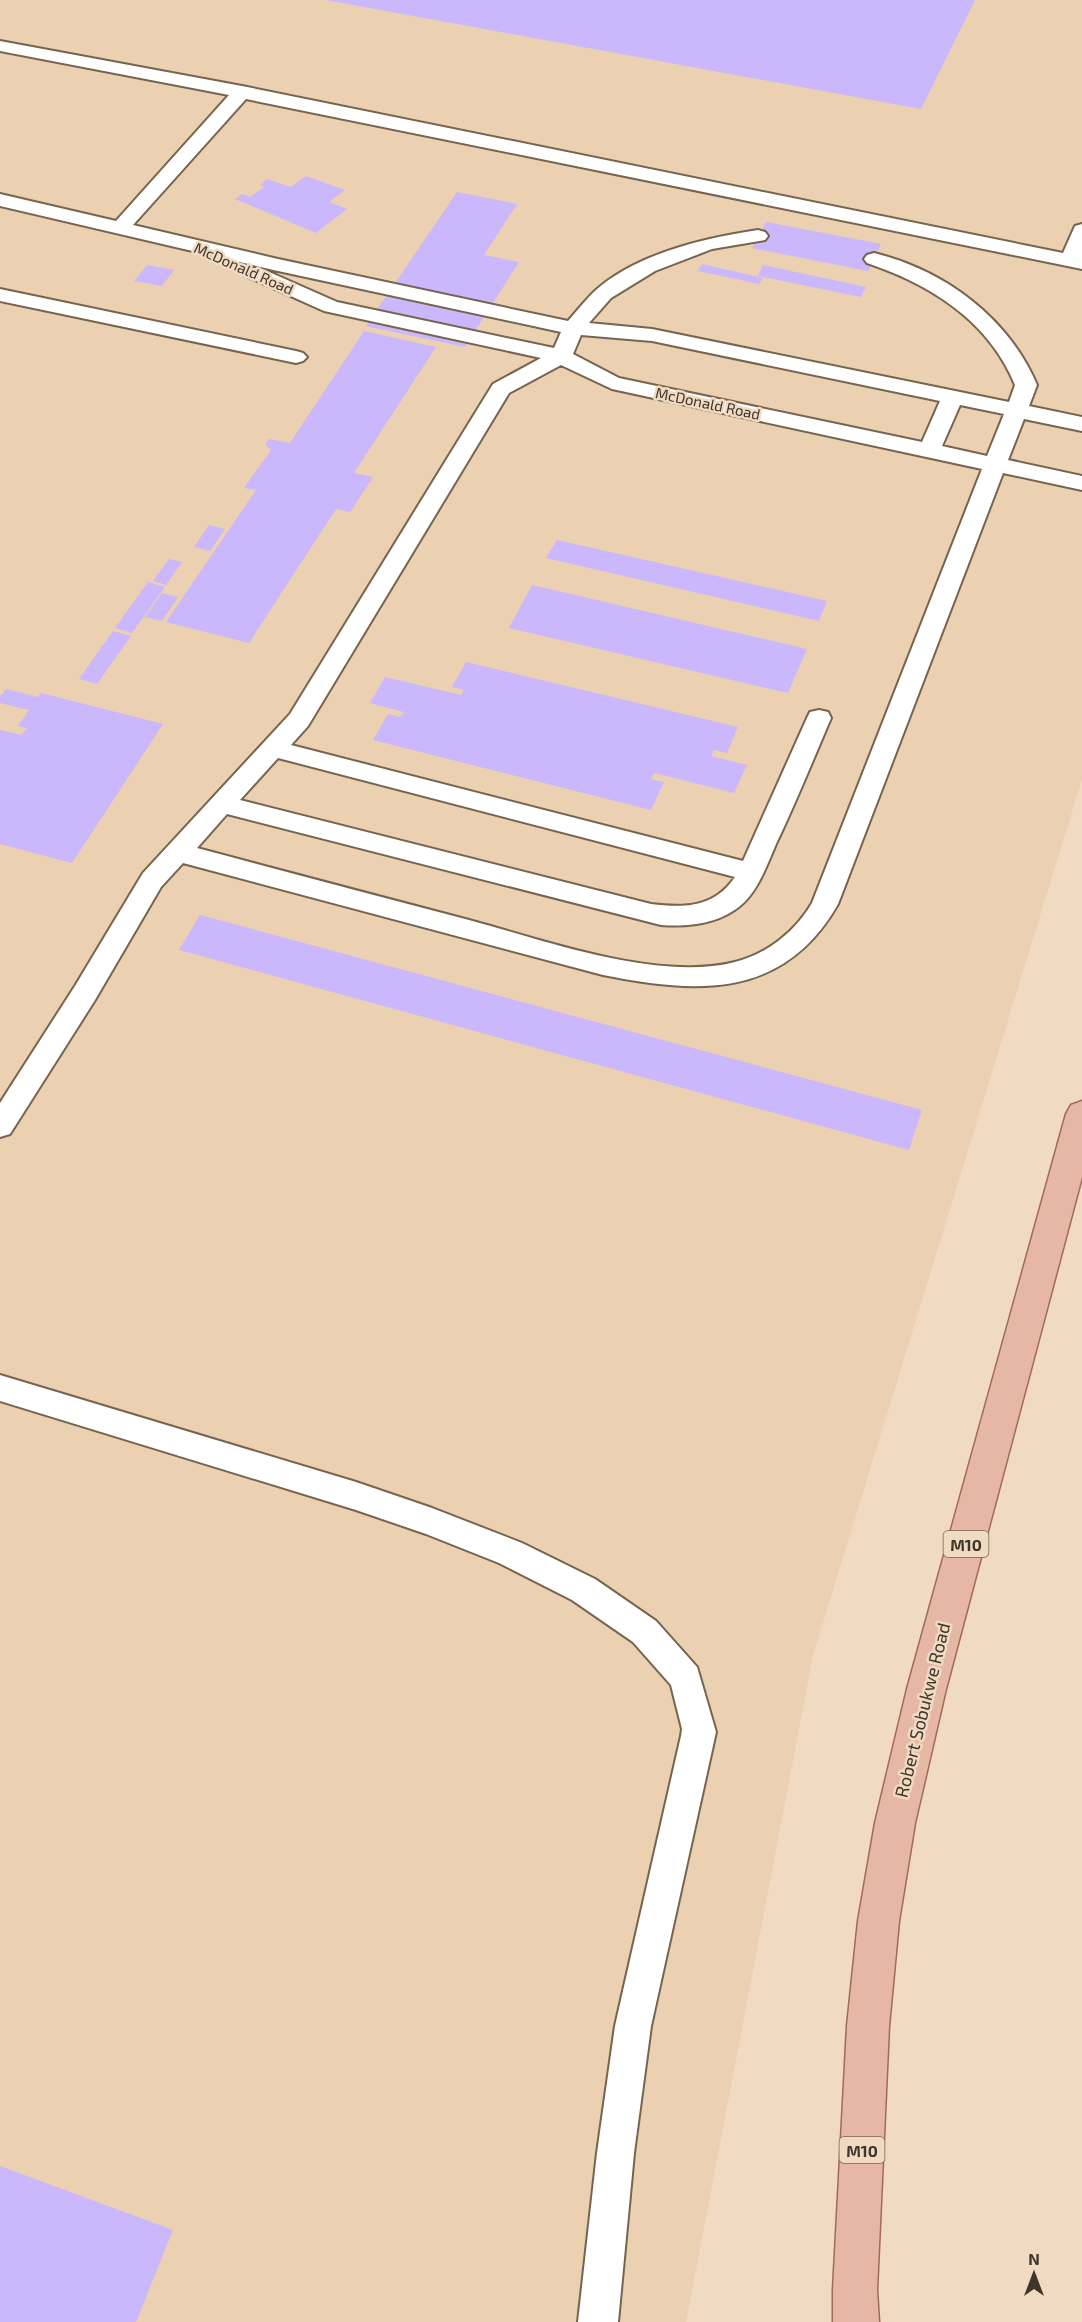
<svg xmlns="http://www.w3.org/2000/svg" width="1082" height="2322" font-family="'Exo 2',sans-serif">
<rect width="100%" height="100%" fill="#f0dac1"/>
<polygon fill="#ebd0b1" points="0,0 1082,0 1082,779 813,1655 686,2322 0,2322"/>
<g fill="#cbb7fc">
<polygon points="326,0 975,0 921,109"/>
<polygon points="306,176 345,190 329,202 347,209 316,233 235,199 242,194 250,197 264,187 260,185 267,179 291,187"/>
<polygon points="457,192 517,204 484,255 519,262 465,347 366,326"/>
<polygon points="766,222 881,244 868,271 752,248"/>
<polygon points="702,264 763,278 759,284 698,271"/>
<polygon points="147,265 174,270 162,286 134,281"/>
<polygon points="763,265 866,287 861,297 758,276"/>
<polygon points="364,331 436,347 354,473 373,477 350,512 336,509 249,643 166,622 256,490 244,488 271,450 265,444 269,439 290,443"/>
<polygon points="209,525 225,529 210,551 194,547"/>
<polygon points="557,540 827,601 819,621 546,558"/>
<polygon points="169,559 182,562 166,585 153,581"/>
<polygon points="148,582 165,587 132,633 115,628"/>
<polygon points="532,585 807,649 788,693 509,628"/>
<polygon points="162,593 178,597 162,621 145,617"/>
<polygon points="113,631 131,636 97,684 79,679"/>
<polygon points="466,662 738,727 727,753 714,750 711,756 747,765 734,793 654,773 651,779 664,782 651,810 373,740 388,714 400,717 404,712 370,703 385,677 461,695 464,690 452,687"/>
<polygon points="6,689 38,697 41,693 163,724 72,863 0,844 0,730 21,735 27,728 18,726 29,710 0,703 0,697"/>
<polygon points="200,915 922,1110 909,1150 179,950"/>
<polygon points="0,2166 173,2230 136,2322 0,2322"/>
</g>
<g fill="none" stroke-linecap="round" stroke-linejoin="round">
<defs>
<g id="lane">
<path d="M 0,41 L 242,86 L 1063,253 L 1075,226 L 1082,224 L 1082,269 L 246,99 L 133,225 L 278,259 L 568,321 C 577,311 586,299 596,290 C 638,253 705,238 758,230 L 765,232 L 768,236 L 765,240 L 712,249 L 655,271 L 611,298 L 589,323 L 652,329 L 1009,402 L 1015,385 C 989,321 930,284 867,263 L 864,259 L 867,255 L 874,253 C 944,270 1008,317 1037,385 L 1029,406 L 1082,417 L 1082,431 L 1024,419 L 1008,460 L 1082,476 L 1082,490 L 1003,473 L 838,904 C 784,999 698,994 603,975 L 183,863 L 161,887 L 95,1000 L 10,1134 L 0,1137 L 0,1103 L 75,986 L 143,873 L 290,714 L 493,384 L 541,358 L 324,311 L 246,276 L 243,272 L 246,268 L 260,268 L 337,302 L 554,348 L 561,332 L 278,271 L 0,206 L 0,194 L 116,221 L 229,95 L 0,51 ZM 581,335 L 652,341 L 940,401 L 922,442 L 619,378 L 573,354 ZM 561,365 L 612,389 L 982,469 L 812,903 C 796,931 767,954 735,962 C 658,982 544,940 469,920 C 378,896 287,872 197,848 L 227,814 L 661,925 C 688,927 718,924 740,906 C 758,891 767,865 776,844 C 796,802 813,760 831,718 L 828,712 L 819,710 L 810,712 L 807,718 L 743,861 L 291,745 L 308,726 L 509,393 ZM 960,405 L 1004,414 L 987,456 L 942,446 ZM 278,758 L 735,877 C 714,908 684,908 651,904 L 240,800 Z"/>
<polygon points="0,289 296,351 303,353 307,357 303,361 296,363 0,301"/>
<polygon points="0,1375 356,1482 432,1508 522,1543 595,1579 656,1621 697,1667 716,1732 651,2026 634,2153 618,2322 578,2322 597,2153 615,2026 681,1736 682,1729 671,1685 633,1642 572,1600 499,1563 426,1534 356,1510 0,1401"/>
</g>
<polygon id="primary" points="1082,1101 1082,1177 946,1689 915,1823 899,1921 889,2026 877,2290 879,2322 833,2322 833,2290 847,2026 858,1921 875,1823 907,1689 1066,1114 1071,1105"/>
</defs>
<use href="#lane" stroke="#77644e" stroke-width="4"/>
<use href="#primary" stroke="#a16a55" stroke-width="3"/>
<use href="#lane" fill="#fff" fill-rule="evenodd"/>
<use href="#primary" fill="#e7b7a6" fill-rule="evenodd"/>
</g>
<g text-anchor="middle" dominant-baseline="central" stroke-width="5" stroke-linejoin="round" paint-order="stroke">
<g font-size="15" fill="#3e352b" stroke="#f0dac1">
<text transform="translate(244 268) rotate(24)">McDonald Road</text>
<text transform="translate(708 403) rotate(12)">McDonald Road</text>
</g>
<g fill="#f0dac1" stroke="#736658" stroke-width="1.5">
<rect x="943.5" y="1531" width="45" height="26" rx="4.5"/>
<rect x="839.5" y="2137" width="45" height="26" rx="4.5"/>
</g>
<g font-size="16" font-weight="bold" fill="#3e352b">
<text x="966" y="1544">M10</text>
<text x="862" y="2150">M10</text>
</g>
<g font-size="18" fill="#3e352b" stroke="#f0dac1">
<text transform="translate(922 1710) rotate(-76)">Robert Sobukwe Road</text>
</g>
</g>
<g transform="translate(1034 2274)" stroke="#f0dac1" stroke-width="4.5" paint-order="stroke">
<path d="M0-4.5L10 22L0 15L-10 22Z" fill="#3e352b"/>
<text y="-9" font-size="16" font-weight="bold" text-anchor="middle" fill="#3e352b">N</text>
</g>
</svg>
